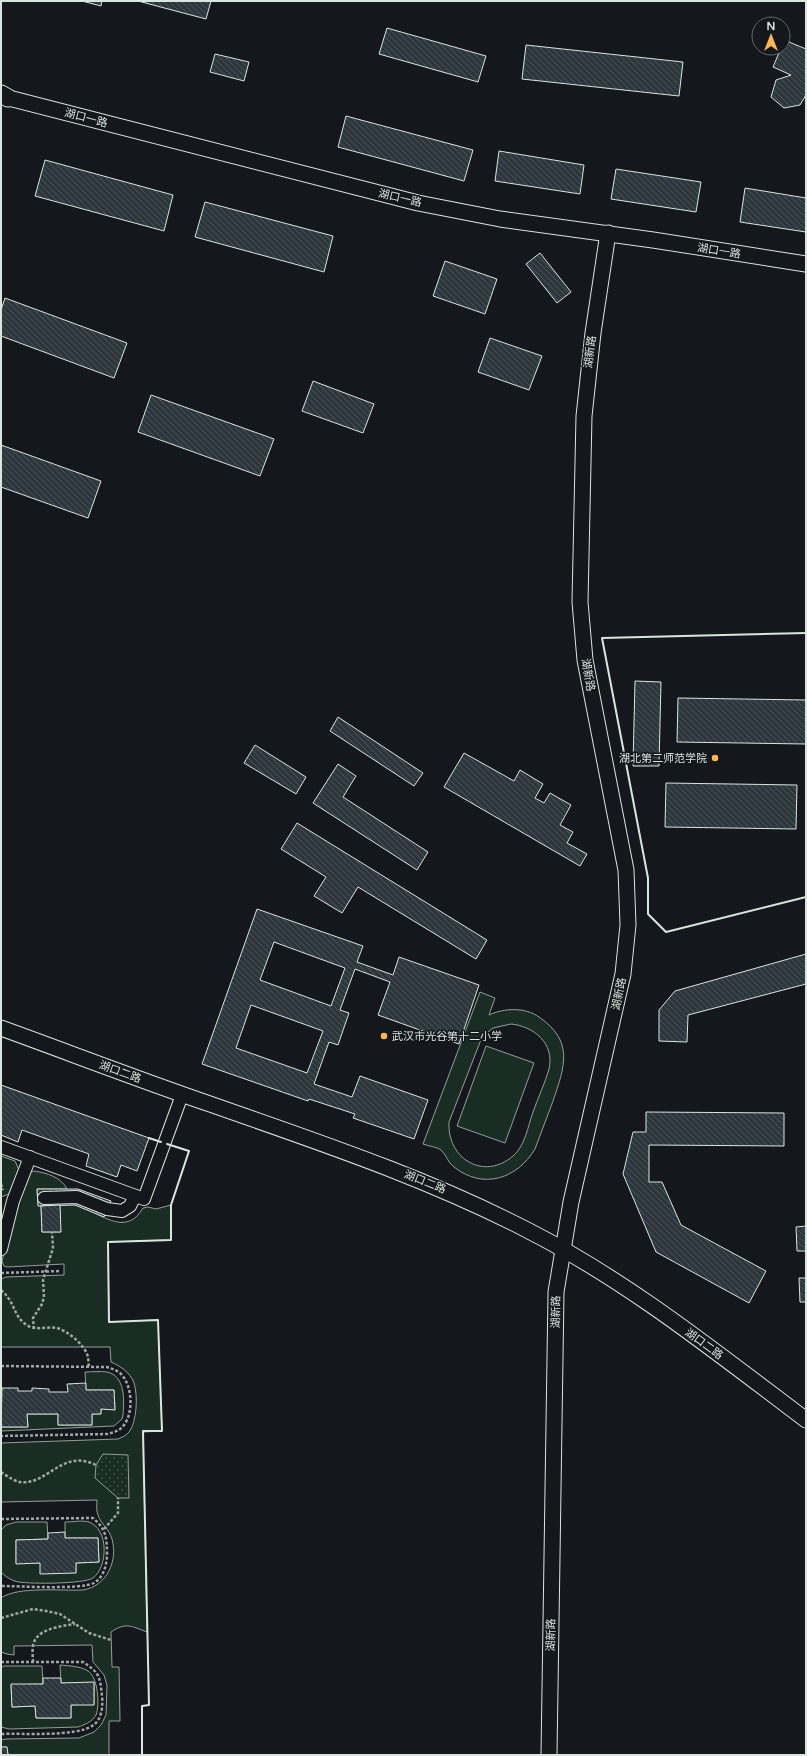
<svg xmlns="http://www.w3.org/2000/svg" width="807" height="1756" font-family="'Varela Round','Noto Sans SC',sans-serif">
<defs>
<pattern id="park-dots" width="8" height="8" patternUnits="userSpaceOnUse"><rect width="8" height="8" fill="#1a2d24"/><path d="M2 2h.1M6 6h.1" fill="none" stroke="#3b4b43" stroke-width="1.8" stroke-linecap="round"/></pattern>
<pattern id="building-back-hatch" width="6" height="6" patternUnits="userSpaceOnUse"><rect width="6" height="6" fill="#2c363c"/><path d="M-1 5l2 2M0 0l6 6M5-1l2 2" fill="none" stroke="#4a5358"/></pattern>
</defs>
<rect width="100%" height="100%" fill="#14181c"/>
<g fill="#1a2d24" stroke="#939e99" fill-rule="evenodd">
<path d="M 480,992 L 495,998 L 489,1015 C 504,1008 525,1007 539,1017 C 574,1041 565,1066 553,1101 C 547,1117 541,1133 535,1149 C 517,1179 483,1190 454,1167 C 448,1163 446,1154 441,1150 C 437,1147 428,1146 423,1144 ZM 511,1024 C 533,1026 555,1043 549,1069 C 545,1083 538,1098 533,1112 C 528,1126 525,1146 513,1156 C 484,1181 447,1159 449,1122 L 482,1037 L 493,1028 Z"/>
<polygon points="486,1046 534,1063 505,1143 457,1126"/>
<polygon points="1,1156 15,1161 19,1170 9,1194 1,1197"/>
<path d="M 34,1171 C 47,1173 61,1177 67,1189 L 37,1189 L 38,1205 L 41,1206 L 42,1232 L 60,1232 L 60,1205 C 65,1205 71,1204 75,1205 C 99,1211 125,1239 143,1208 L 148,1207 L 156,1209 L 171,1205 L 171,1240 L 108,1242 L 109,1322 L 158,1320 L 162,1431 L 143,1432 L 147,1632 C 131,1626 126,1622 111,1632 L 112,1667 L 119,1667 L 120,1721 L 109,1721 L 109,1755 L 8,1755 L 7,1747 L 1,1747 L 1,1740 L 6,1739 L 79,1738 L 94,1732 L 101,1725 L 106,1715 L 107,1685 L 104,1675 L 93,1662 L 92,1645 L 14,1646 L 14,1655 L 7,1654 L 1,1652 L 1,1598 C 18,1586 61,1591 83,1590 C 107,1586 118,1561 112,1539 C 109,1529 101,1524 98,1515 C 96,1511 97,1504 97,1500 L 1,1502 L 1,1443 L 118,1439 C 122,1437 126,1436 129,1432 C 137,1422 138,1395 134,1383 C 130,1372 120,1366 111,1362 L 110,1347 L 1,1347 L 1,1279 L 6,1277 L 64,1275 L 64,1264 L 7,1267 L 4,1266 L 2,1261 L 17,1202 L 30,1172 Z"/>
<path d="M 85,1372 C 92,1372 100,1371 107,1372 C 126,1376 124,1401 123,1415 L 122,1419 L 114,1426 L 1,1431 L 1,1427 L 28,1427 L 27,1414 L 58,1414 L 58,1425 L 92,1425 L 92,1414 L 101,1414 L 101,1409 L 115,1409 L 114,1390 L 86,1390 Z"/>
<path d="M 16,1522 L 47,1522 L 48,1539 L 16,1540 L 16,1563 L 40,1563 L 76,1573 L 76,1563 L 99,1562 L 98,1538 L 65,1538 L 65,1522 C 72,1522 83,1520 89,1522 C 109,1529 108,1567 93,1578 C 84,1584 31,1584 19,1582 C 12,1581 6,1577 1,1572 L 1,1530 L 6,1525 Z"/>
<path d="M 60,1665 C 70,1666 80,1666 88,1671 C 98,1677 100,1705 96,1715 C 92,1722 84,1725 78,1727 L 9,1729 L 1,1727 L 1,1668 L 4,1666 L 42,1666 L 43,1684 L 11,1685 L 12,1707 L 35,1706 L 36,1718 L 71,1718 L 71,1705 L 94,1704 L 94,1683 L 61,1683 Z"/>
</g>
<polygon fill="url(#park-dots)" stroke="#939e99" points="103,1454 128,1455 129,1498 118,1498 95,1478 96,1465"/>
<g fill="url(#building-back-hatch)" stroke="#d8e6dc" fill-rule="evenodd">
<polygon points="82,1 102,1 101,6"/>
<polygon points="138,1 211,1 206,19"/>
<polygon points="387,28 486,56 478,82 379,54"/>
<polygon points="784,40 806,49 806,95 800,105 784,108 771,97 776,80 791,75 773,67 781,48 783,48"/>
<polygon points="526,45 683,62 679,96 522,79"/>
<polygon points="215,54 249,62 244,81 210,72"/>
<polygon points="346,116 473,150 464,181 338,147"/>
<polygon points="499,151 584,165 580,194 495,181"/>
<polygon points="45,160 173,195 164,231 35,196"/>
<polygon points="616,169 701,182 696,212 611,199"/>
<polygon points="745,188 806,198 806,232 740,222"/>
<polygon points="205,202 333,236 324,272 195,237"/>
<polygon points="540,253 571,292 557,303 526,264"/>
<polygon points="445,261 497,279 485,314 433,296"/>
<polygon points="5,298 127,343 114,378 1,336 1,310"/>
<polygon points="490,338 542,356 529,390 478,372"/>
<polygon points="313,381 374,404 363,433 302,411"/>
<polygon points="151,395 274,439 260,476 138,432"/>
<polygon points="1,445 101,481 88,518 1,487"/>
<polygon points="635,681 661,682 659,766 633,766"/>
<polygon points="678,698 806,700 806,744 677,742"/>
<polygon points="338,717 423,773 414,786 330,731"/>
<polygon points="255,745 306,777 296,794 244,763"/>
<polygon points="464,753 514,781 520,770 543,784 535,798 544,803 550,793 571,805 560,825 573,832 567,843 587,854 580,866 444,787"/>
<polygon points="338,764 356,776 343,797 428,852 417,870 313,803"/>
<polygon points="666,783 797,785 796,829 665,827"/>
<polygon points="297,823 487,940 476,959 358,887 342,913 314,896 326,877 281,849"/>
<path d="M 257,909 L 363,946 L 357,962 L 393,975 L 399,957 L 479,985 L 459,1044 L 378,1015 L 390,982 L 355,969 L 340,1010 L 349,1013 L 338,1045 L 329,1042 L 314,1084 L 352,1097 L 360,1076 L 428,1100 L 414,1139 L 353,1118 L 355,1114 L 309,1099 L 308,1101 L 202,1064 ZM 274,942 L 345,968 L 331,1006 L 260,980 ZM 251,1005 L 323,1031 L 307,1073 L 236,1048 Z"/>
<polygon points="806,954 806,984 688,1015 687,1042 659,1041 659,1010 675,991"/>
<polygon points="1,1085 149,1138 137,1171 121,1165 117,1177 86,1166 89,1154 22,1130 18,1142 1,1135"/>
<polygon points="646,1112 784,1113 784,1146 649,1145 649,1182 662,1182 681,1225 766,1271 749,1303 656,1252 623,1174 633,1132 646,1132"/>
<polygon points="37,1189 78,1189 111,1201 104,1217 75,1205 38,1206"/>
<polygon points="60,1205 61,1232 42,1232 41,1206"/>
<polygon points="806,1226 806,1251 797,1251 796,1227"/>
<polygon points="799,1278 806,1278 806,1302 800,1302"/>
<polygon points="86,1383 86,1390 114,1390 115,1410 101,1409 101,1414 92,1414 92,1425 58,1425 58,1414 27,1414 28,1427 1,1427 2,1388 18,1388 18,1391 32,1391 32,1388 49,1389 49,1392 68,1392 67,1384"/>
<polygon points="65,1532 65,1538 98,1538 99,1562 76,1563 76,1573 40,1574 40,1563 16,1564 16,1540 48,1539 48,1533"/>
<polygon points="43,1678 61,1678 61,1683 94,1682 94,1705 71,1705 71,1718 36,1718 35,1706 12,1707 11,1684 43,1684"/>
<polygon points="1,1747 7,1747 8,1755 1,1755"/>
</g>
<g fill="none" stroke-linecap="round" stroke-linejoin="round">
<defs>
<g id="minor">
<polyline points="1,1147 144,1199 182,1095"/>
<polyline points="44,1198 77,1197 107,1209 122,1211 130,1206 135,1196"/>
<polyline points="1,1249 13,1201 30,1157"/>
</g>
<g id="tertiary">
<polyline points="1,96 418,203 500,219 653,240 806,264"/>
<path d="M 1,1028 C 70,1053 140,1080 210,1104 C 318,1142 427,1178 529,1231 C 629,1282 717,1353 806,1420"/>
<polyline points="549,1755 556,1292 571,1202 623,974 628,925 626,870 585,660 580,602 584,416 593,333 608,233"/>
</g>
<polyline id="secondary" points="1,94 8,98"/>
</defs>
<use href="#minor" stroke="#d8e6dc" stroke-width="14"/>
<use href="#tertiary" stroke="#d8e6dc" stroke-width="17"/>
<use href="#secondary" stroke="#d8e6dc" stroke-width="19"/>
<g stroke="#9da8a2" stroke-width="2.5" stroke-dasharray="3 2" stroke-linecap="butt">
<polyline points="1,1184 3,1190"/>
<polyline points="1,1273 61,1271"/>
<path d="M 1,1290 C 15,1302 13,1314 24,1323 C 34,1332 45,1326 57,1328 C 68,1331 83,1344 87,1354 C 89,1358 88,1363 89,1367"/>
<polyline points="34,1329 33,1318 42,1304 44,1297 43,1280 53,1248 52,1232"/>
<path d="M 1,1366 L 107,1367 C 112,1369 117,1370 121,1374 C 132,1385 134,1412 124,1425 C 120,1431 114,1432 108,1434 L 1,1436"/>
<path d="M 1,1472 C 7,1476 14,1481 20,1482 C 47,1486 62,1448 96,1465"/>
<path d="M 1,1519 L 93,1518 C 106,1529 107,1538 107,1554 C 107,1564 104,1577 94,1583 C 80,1590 20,1586 1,1586"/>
<polyline points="104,1529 118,1513 118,1498"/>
<polyline points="1,1618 33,1609 46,1611 60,1614 89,1633 111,1640"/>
<path d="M 1,1662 L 83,1662 C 100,1673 100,1677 102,1696 C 103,1707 102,1720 92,1726 C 75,1737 22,1733 1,1734"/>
<path d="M 33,1662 C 33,1657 32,1651 33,1646 C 35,1629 61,1626 75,1624"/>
</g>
<use href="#minor" stroke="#14181c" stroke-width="12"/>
<use href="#tertiary" stroke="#14181c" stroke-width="15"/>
<use href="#secondary" stroke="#14181c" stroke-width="17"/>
<g stroke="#d8e6dc" stroke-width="2">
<polyline points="806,633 602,638 648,878 648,914 666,932 806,897"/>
<polyline points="149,1138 161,1142"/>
<polyline points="142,1755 142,1706 149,1705 143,1431 162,1431 158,1320 109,1322 108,1242 171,1240 171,1205 189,1151 167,1144"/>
</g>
</g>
<g fill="#ffb74d" stroke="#14181c" stroke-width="1.5">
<circle cx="715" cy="758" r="4"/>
<circle cx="384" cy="1036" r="4"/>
</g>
<g text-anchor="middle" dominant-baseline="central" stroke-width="3" stroke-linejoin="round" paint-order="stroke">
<g font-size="11" fill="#d8e6dc" stroke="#14181c">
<text transform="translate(86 118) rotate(15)">湖口一路</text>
<text transform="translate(400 198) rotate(13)">湖口一路</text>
<text transform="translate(719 251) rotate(9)">湖口一路</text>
<text transform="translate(590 352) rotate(-83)">湖新路</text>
<text transform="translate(588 675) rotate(80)">湖新路</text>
<text transform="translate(619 994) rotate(-78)">湖新路</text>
<text transform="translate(120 1072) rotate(20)">湖口二路</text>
<text transform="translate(425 1182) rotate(22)">湖口二路</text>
<text transform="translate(556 1312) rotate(-89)">湖新路</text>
<text transform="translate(704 1344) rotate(36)">湖口二路</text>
<text transform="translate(551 1635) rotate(-89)">湖新路</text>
</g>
<g font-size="11" fill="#d8e6dc" stroke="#14181c" text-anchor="end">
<text x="707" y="758">湖北第二师范学院</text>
<text x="392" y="1036" text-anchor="start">武汉市光谷第十二小学</text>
</g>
</g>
<rect width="807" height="1756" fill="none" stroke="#d8e6dc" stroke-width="4"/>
<g transform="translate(771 36)"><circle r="19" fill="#14181c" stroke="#626a69"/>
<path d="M0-3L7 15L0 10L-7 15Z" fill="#ffb74d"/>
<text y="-6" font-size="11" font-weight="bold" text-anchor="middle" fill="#d8e6dc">N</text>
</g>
</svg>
